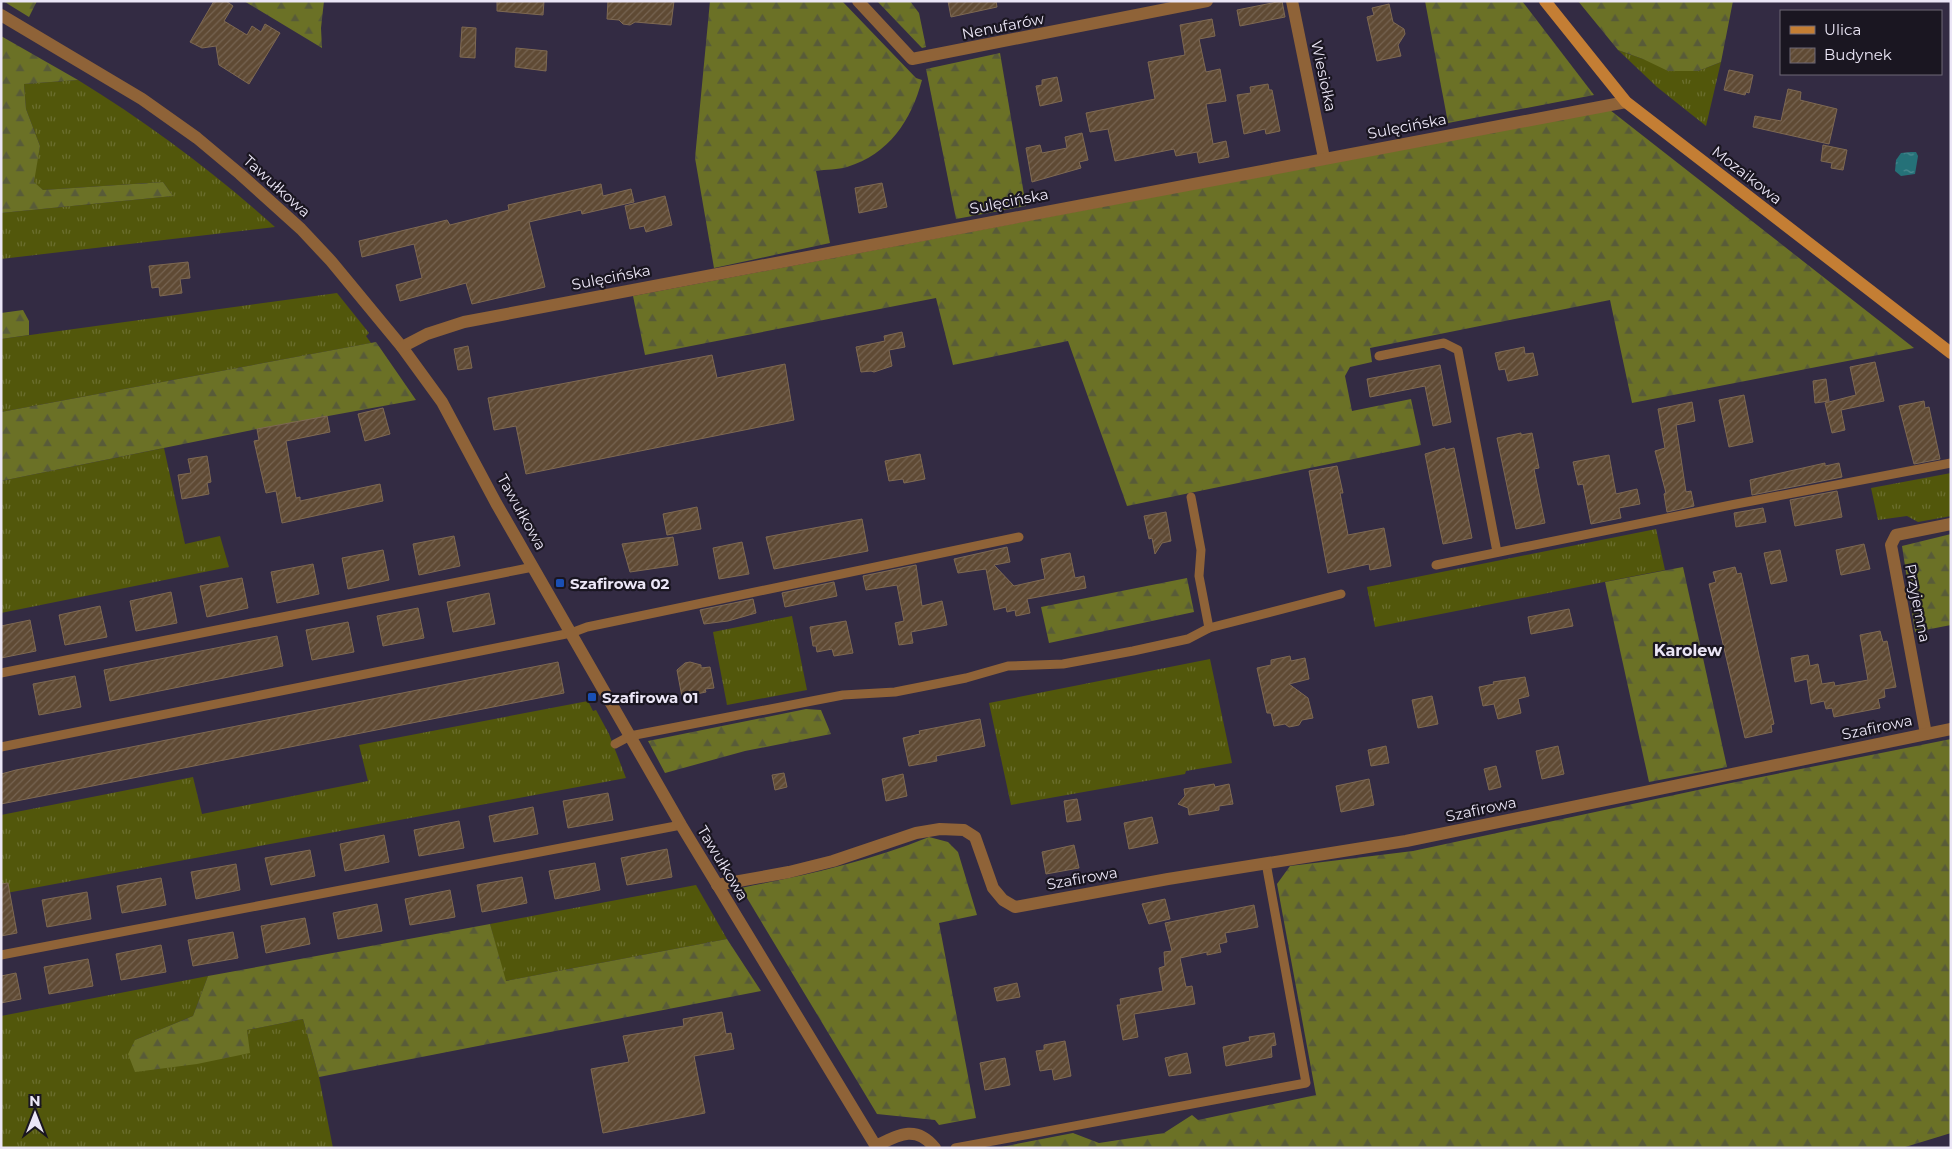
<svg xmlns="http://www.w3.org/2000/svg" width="1952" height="1149" font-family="Montserrat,sans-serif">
<defs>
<pattern id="grass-tufts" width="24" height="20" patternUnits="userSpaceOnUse" patternTransform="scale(1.25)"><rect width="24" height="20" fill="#52570b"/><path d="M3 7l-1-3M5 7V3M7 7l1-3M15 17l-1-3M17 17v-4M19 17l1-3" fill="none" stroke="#6b6f2f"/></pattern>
<pattern id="forest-firs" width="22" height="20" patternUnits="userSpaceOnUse" patternTransform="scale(1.25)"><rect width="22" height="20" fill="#6b7126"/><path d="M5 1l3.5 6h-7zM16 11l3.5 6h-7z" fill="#585b38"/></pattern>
<pattern id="water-ripples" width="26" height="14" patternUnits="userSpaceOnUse" patternTransform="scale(1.25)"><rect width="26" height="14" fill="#257178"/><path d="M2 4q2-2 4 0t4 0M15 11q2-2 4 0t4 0" fill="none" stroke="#4f8c92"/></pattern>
<pattern id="building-hatch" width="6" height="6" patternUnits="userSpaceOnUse" patternTransform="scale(1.25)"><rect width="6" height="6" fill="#5f4a34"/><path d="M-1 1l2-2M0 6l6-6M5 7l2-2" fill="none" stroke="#766452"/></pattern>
</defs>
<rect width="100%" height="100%" fill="#332b43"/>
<g fill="url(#grass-tufts)">
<polygon points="1618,50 1643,59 1698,71 1721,62 1706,126 1657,87"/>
<path d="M 78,80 C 148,123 214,172 275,227 L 1,259 L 1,213 L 173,196 L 163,182 L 43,190 L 33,182 L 40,146 L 26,109 L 24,84 Z"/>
<polygon points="337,293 369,333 366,336 371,343 1,412 1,339"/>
<polygon points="164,448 185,544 220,536 229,567 1,613 1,481"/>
<polygon points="1951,473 1951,516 1918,522 1907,516 1878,520 1871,488"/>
<polygon points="1656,529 1665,570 1375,627 1367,587"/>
<polygon points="792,616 807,690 727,705 713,632"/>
<polygon points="1210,659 1232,763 1186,771 1185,774 1011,805 989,703"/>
<polygon points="588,701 593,711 596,710 609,734 626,778 1,894 1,815 193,777 202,814 368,781 359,745"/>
<polygon points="696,885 727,939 505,981 490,924"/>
<polygon points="208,976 193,1016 135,1040 249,1053 247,1030 303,1019 319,1077 333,1148 1,1148 1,1016"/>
</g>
<g fill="url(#forest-firs)">
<polygon points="3,1 37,1 29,17"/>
<polygon points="244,1 324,1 321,28 322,48"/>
<path d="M 710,1 L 842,1 L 916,78 L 922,80 C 911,121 889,154 847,167 C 838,170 826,169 816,171 L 830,243 L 714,268 L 695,158 Z"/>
<polygon points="877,1 910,1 919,13 926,47 922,48"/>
<polygon points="1425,1 1522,1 1594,95 1448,123"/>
<polygon points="1578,1 1733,1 1721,62 1698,71 1668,71 1643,59 1618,50"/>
<polygon points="1,36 78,80 24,84 26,109 40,146 34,182 43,190 163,182 173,196 1,213"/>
<polygon points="1000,53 1026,206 956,219 926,69"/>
<polygon points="1610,110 1914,348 1632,403 1610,300 1370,348 1372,362 1350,367 1345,376 1352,411 1411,399 1421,445 1127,506 1068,341 953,365 936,298 645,355 633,296"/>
<polygon points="23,310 29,321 29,335 1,339 1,313"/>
<polygon points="376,342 416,400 257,429 1,481 1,412"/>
<polygon points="1951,534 1951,625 1915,632 1902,546"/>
<polygon points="1683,567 1727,767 1649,782 1605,582"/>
<polygon points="1187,578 1194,612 1049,643 1041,607"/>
<polygon points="806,709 821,710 831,734 745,751 665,773 648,741"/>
<polygon points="1951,739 1951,1133 1902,1148 996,1148 1073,1133 1099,1143 1164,1133 1192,1115 1198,1120 1316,1095 1277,884 1290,866 1413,851 1721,785"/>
<path d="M 929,837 L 948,842 L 958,852 L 977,915 L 939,923 L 976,1118 L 939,1125 L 935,1120 L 877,1114 L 741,888 C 806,875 867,862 929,837 Z"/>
<polygon points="490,924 506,981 727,939 761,991 319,1077 303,1019 247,1030 250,1053 197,1064 135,1072 128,1054 135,1040 193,1016 208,976"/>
</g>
<polygon fill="url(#water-ripples)" points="1911,152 1916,152 1918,156 1915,174 1901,176 1895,171 1896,160 1901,153"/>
<g fill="url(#building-hatch)" stroke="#7e6952">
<polygon points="214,1 226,1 233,6 224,21 247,35 252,26 261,32 265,24 280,33 249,84 219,65 216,46 202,48 190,42"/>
<polygon points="497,1 544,1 543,15 497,11"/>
<polygon points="608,1 674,1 671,25 635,22 630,25 623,24 619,20 607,19"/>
<polygon points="948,1 996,1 997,7 951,17"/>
<polygon points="1282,1 1285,17 1240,26 1237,10"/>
<polygon points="1389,4 1393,22 1404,29 1405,34 1398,45 1401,56 1377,61 1367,17 1374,15 1372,8"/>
<polygon points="1212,19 1215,36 1199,39 1206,72 1220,69 1226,101 1206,104 1213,144 1226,141 1229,157 1199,163 1197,152 1176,156 1174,149 1115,161 1108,129 1090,132 1086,113 1155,99 1148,62 1185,55 1180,25"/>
<polygon points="462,27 476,28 475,58 460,57"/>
<polygon points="516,48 547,51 546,71 515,67"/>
<polygon points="1729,70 1753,75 1749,93 1746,92 1745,95 1724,90"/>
<polygon points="1057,77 1062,101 1040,106 1036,86 1042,85 1042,80"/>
<polygon points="1268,84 1269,90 1272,90 1280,131 1266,134 1265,129 1244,134 1237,95 1251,93 1250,87"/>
<polygon points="1788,89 1801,92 1800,100 1837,109 1829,144 1753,127 1755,116 1781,121"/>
<polygon points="1082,133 1088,160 1079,162 1081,168 1032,182 1026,148 1040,145 1042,153 1067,148 1065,137"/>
<polygon points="1823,145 1847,150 1843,170 1831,168 1832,163 1821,161"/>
<polygon points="882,183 887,207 859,213 855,188"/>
<polygon points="601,184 603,196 631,189 634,202 582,214 581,210 529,222 545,287 472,304 466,283 400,301 396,285 422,278 414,244 362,257 359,241 447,220 450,225 509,210 508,205"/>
<polygon points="665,196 672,225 646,232 644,226 630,229 625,206"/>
<polygon points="188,262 190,278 180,279 182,293 160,296 159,287 152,288 149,266"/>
<polygon points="902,332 905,347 889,350 892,366 874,372 871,371 861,372 856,347 885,341 884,336"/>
<polygon points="468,346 472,368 458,370 454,349"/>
<polygon points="1524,347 1525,354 1533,353 1538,375 1508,381 1505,369 1499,370 1495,353"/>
<polygon points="712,355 717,378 785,364 794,420 526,474 516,426 494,430 488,398"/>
<polygon points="1875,362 1884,401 1841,410 1845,430 1832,433 1825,403 1856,395 1850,367"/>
<polygon points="1440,365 1451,422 1433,426 1425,386 1370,397 1367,379"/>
<polygon points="1826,379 1829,401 1815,403 1813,381"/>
<polygon points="1744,395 1753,442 1729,447 1719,400"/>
<polygon points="1924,401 1925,408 1929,407 1940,459 1914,464 1899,406"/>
<polygon points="1692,402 1695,421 1676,425 1686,492 1691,491 1694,506 1667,512 1664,494 1666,493 1655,451 1665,448 1658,409"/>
<polygon points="383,408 390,434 365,441 358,414"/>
<polygon points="327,416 330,432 286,441 296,498 300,497 300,501 380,484 383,501 282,523 276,491 266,493 254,441 259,440 257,429"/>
<polygon points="1521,433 1521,435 1532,433 1539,468 1534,469 1545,523 1516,529 1497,438"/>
<polygon points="1445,448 1445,450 1454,448 1472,538 1443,544 1425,454"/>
<polygon points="920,454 925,479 904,483 903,479 889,481 885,461"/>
<polygon points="1609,455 1616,494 1637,489 1640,504 1619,508 1621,518 1591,524 1583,484 1578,485 1573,462"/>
<polygon points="207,456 211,482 207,483 209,494 182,499 178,475 191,473 188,459"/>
<polygon points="1825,463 1825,466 1839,463 1842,477 1752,495 1750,480"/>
<polygon points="1337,466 1343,493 1340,493 1348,535 1384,528 1391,566 1370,570 1369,564 1328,573 1309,471"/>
<polygon points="1837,491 1842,517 1795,526 1790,500"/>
<polygon points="697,507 701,529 667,535 663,514"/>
<polygon points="1763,508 1766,522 1736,527 1734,513"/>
<polygon points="1166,512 1171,541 1162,543 1155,554 1152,538 1149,539 1144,516"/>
<polygon points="862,519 868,551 774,569 766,537"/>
<polygon points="454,536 460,566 419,575 413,544"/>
<polygon points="673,537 678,565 630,572 622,544"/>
<polygon points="742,542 749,574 719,579 713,548"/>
<polygon points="1864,544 1870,569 1841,575 1836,550"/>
<polygon points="1007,547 1010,562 994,565 1014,586 1045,579 1041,559 1070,553 1075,578 1084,576 1086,588 1027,599 1030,613 1016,616 1015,610 1007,612 1006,607 994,610 986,569 958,573 954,559"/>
<polygon points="383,550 389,580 348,589 342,558"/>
<polygon points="1780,550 1787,581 1771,584 1764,553"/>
<polygon points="313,564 319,594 277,603 271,572"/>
<polygon points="916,565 922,606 942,601 947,625 911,632 913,643 899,645 895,623 904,621 897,585 866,590 863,576"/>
<polygon points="1735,567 1737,574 1741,573 1774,724 1771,725 1772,732 1745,738 1709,584 1716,582 1713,572"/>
<polygon points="242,578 248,608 207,617 200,586"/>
<polygon points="834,582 837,596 785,607 782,593"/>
<polygon points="171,592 177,623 136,631 130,601"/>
<polygon points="489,593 495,624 453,632 447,602"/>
<polygon points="753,599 756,613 728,621 704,624 700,610"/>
<polygon points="100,606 107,637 65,645 59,615"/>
<polygon points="418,608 424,638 383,646 377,616"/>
<polygon points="1569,609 1573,626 1531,634 1528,617"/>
<polygon points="30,620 36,651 1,658 1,626"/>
<polygon points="846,621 853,653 834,656 832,649 817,652 816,646 813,646 810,627"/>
<polygon points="348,622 354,652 312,660 306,630"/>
<polygon points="1880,631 1883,642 1887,641 1896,687 1884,689 1885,697 1878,699 1880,708 1834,717 1832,708 1826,709 1824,701 1811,704 1807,679 1795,682 1791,658 1808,655 1810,666 1818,664 1822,684 1834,682 1835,686 1868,680 1860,635"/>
<polygon points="277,636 283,666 110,701 104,670"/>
<polygon points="1290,656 1291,661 1305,658 1309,679 1289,684 1308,698 1313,718 1302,720 1299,725 1289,727 1285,724 1274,726 1271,713 1267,713 1257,668 1271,665 1271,660"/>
<polygon points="558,662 564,693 1,804 1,774 16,770"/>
<polygon points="690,662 701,665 701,668 710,667 714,688 705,689 706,692 682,697 677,670 685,663"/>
<polygon points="75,676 81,707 39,715 33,684"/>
<polygon points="1525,677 1529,696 1518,699 1521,713 1498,719 1494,704 1483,706 1479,687 1494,684 1493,682"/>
<polygon points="1432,696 1438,724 1418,728 1412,700"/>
<polygon points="980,719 985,746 936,756 937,761 909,766 903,738 920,734 919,731"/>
<polygon points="1386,746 1389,763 1371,766 1368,750"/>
<polygon points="1558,746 1564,774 1542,779 1536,751"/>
<polygon points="1496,766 1501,787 1489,790 1484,769"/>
<polygon points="784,773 787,787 775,790 772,775"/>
<polygon points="903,774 907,796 886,801 882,779"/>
<polygon points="1369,779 1374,805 1341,812 1336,786"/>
<polygon points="1214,784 1215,787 1229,784 1233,804 1219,806 1219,810 1189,815 1188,808 1178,804 1185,796 1184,789"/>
<polygon points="608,793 613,820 568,828 563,801"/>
<polygon points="1077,799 1081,820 1067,822 1064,801"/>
<polygon points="533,807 538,834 494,842 489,816"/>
<polygon points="1152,817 1158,843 1129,849 1124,823"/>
<polygon points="459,821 464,848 419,856 414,830"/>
<polygon points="384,835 389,862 345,871 340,844"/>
<polygon points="1074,845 1079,868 1046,874 1042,852"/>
<polygon points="667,849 672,877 627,885 621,858"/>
<polygon points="310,850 315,876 271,885 265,858"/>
<polygon points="595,863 600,890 555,899 549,871"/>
<polygon points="236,864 240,890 196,899 191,872"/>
<polygon points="522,877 527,903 482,912 477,885"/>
<polygon points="161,878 166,905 122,913 117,886"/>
<polygon points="8,883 17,933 1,936 1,884"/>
<polygon points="450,890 455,917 410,925 405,899"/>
<polygon points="87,892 91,919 47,927 42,900"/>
<polygon points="1165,899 1170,919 1149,924 1142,904"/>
<polygon points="377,904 382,931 338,939 333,913"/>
<polygon points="1254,905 1258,927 1225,933 1227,942 1219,944 1221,952 1207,955 1207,952 1180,958 1186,987 1192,986 1195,1004 1134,1014 1138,1037 1123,1040 1117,1005 1121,1005 1120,999 1163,991 1159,968 1165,966 1164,952 1172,951 1165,923"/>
<polygon points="305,918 310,944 266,953 261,926"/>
<polygon points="233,932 238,958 193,966 188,940"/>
<polygon points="161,945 166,972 121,980 116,954"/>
<polygon points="88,959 93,986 49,994 44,967"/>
<polygon points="16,973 21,999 1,1003 1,976"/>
<polygon points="1017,983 1020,997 997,1001 994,988"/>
<polygon points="722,1012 726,1034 731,1033 734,1049 694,1056 705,1113 603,1133 591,1069 629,1062 623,1036 684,1026 683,1019"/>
<polygon points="1274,1033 1276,1045 1271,1046 1272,1057 1226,1066 1223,1047 1250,1041 1249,1037"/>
<polygon points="1065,1041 1071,1076 1054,1080 1052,1069 1040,1071 1036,1051 1044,1050 1044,1045"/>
<polygon points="1187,1053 1191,1073 1169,1076 1165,1058"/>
<polygon points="1005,1058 1010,1085 985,1090 980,1063"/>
</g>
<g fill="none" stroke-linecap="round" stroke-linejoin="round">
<g stroke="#8f6338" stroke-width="9">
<polyline points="1379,356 1444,343 1458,350 1497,552"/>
<polyline points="1191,497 1201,550 1199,576 1209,628"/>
<polyline points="1436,565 1731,505 1951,463"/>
<polyline points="1,673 533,567"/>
<polyline points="615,744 630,736 843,695 895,692 966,678 1008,666 1063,664 1133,651 1188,639 1209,628 1341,594"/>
<polyline points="1,747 571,633 587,627 1019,537"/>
<polyline points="1,955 681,825"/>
<polyline points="955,1148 1306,1083 1266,863"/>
</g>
<g stroke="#8f6338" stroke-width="12">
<polyline points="858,1 912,59 1207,1"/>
<polyline points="1292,1 1324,158"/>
<polyline points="1,15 142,99 197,138 240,174 301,229 331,261 402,347 442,402 496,503 681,825 877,1148"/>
<polyline points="402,347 427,334 464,322 1626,102"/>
<polyline points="1926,734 1891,545 1896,535 1951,524"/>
<polyline points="717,885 789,872 833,861 916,833 940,829 964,830 975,837 993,888 1003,900 1015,907 1168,879 1406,841 1951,729"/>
<path d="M 876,1146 C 898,1135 916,1124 935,1148"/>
</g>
<polyline stroke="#c47e34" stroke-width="12" points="1545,1 1626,102 1951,353"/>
</g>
<g fill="#1a4fb4" stroke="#1a1621" stroke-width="2">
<rect x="555" y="578" width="10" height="10" rx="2.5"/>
<rect x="587" y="692" width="10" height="10" rx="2.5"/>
</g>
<g text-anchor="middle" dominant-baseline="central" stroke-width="4.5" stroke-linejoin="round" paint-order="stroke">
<g font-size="15" fill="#ebe6f6" stroke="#1a1621">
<text transform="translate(1003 26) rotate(-11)">Nenufarów</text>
<text transform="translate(1324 76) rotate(78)">Wiesiołka</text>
<text transform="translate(1407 126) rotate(-11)">Sulęcińska</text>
<text transform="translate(1747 175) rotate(38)">Mozaikowa</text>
<text transform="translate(277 186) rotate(42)">Tawułkowa</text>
<text transform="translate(1009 201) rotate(-11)">Sulęcińska</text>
<text transform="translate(611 277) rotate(-11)">Sulęcińska</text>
<text transform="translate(522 512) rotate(61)">Tawułkowa</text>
<text transform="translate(1918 603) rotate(79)">Przyjemna</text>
<text transform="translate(1877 727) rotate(-12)">Szafirowa</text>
<text transform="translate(1481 809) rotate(-12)">Szafirowa</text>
<text transform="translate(723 863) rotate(59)">Tawułkowa</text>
<text transform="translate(1082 878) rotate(-10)">Szafirowa</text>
</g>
<g font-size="15" font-weight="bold" fill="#ebe6f6" stroke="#1a1621" text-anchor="start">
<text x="570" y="583">Szafirowa 02</text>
<text x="602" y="697">Szafirowa 01</text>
</g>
<g font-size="16" font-weight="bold" fill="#ebe6f6" stroke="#1a1621">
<text x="1688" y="650">Karolew</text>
</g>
</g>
<rect width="1952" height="1149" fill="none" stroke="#ebe6f6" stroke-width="5"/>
<rect x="1780" y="10" width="162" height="65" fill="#1a1621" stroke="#6e6976"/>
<rect x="1790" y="26" width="25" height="8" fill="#c47e34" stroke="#6e6976"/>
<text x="1824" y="35" font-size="15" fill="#ebe6f6">Ulica</text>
<rect x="1790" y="48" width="25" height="15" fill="url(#building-hatch)" stroke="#6e6976"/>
<text x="1824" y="60" font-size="15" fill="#ebe6f6">Budynek</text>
<g transform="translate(35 1114)" stroke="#1a1621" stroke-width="4" paint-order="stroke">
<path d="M0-4L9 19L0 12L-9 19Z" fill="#ebe6f6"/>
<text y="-8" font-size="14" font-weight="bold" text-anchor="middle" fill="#ebe6f6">N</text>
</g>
</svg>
